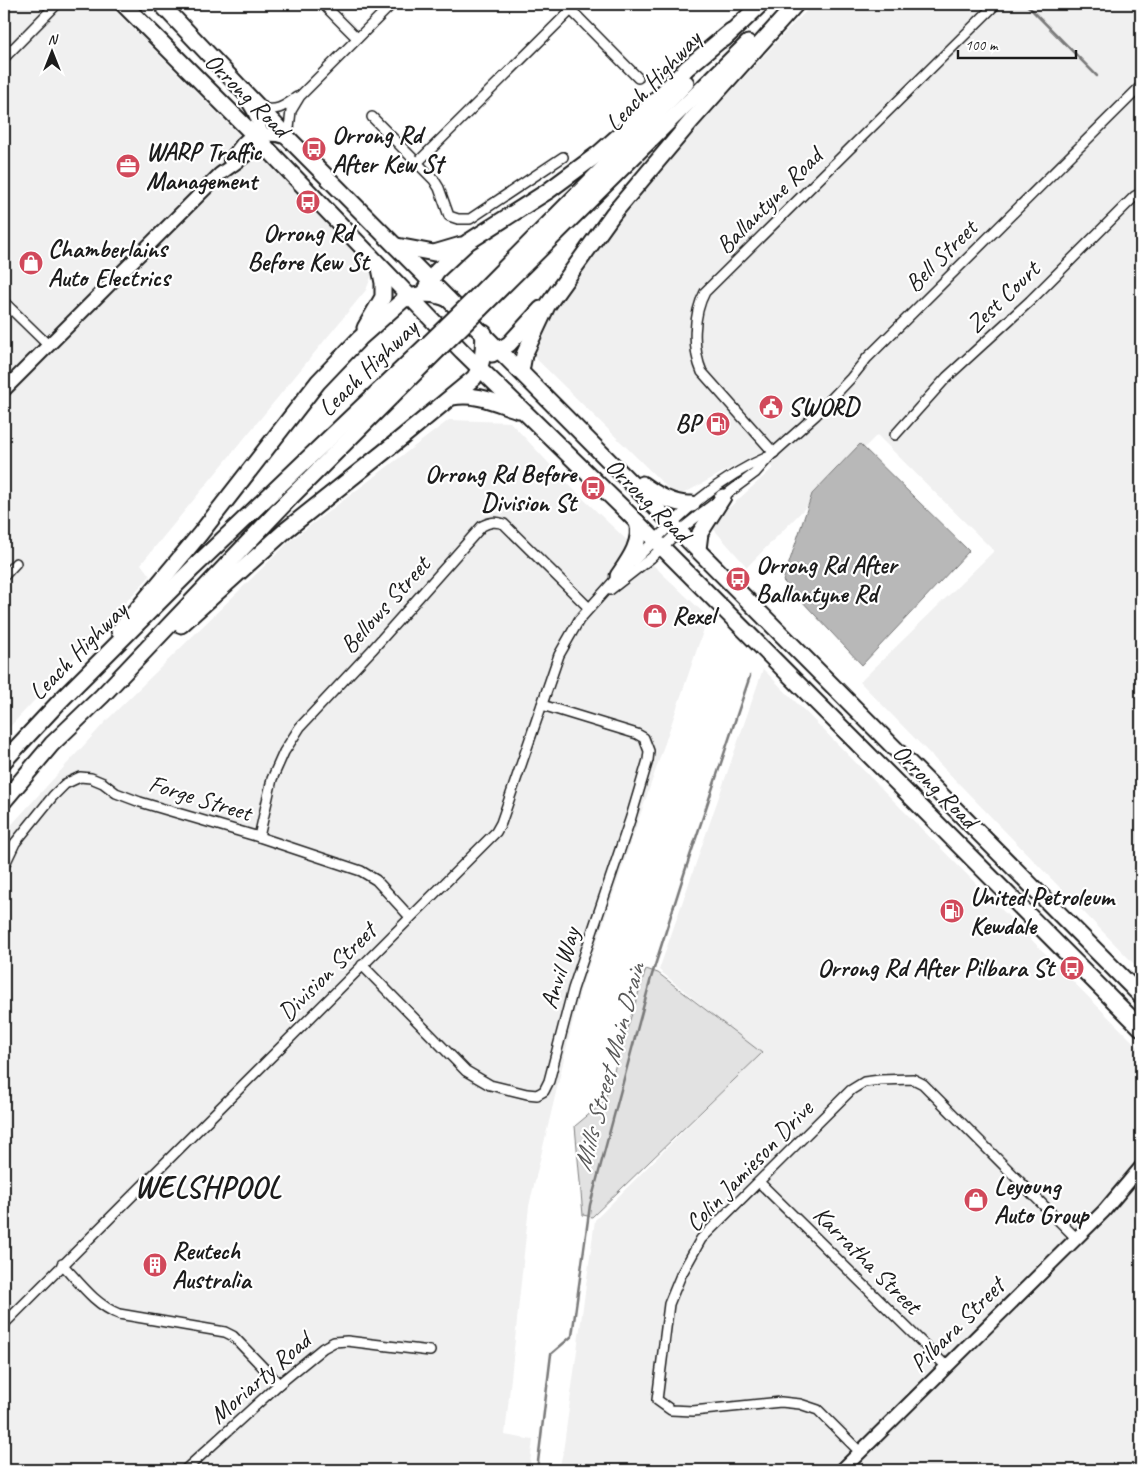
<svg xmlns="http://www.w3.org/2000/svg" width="1145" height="1474" font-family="Caveat,sans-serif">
<rect width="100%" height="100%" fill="#fff"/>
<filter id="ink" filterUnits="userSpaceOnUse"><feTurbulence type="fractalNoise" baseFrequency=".02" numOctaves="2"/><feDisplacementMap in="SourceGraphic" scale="10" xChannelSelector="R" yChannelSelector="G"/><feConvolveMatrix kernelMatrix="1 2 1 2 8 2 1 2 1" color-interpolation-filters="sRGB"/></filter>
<g filter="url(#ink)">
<g fill="#f0f0f0">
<polygon points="4,4 108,4 374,270 366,290 141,564 150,576 4,733"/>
<polygon points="814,4 1141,4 1141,971 860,682 994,551 877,435 747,567 710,525 773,468 757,454 677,497 510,333 795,22"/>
<polygon points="449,420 510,422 575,491 708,617 580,991 529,1206 505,1435 533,1440 529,1470 4,1470 4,833 107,720 291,540"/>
<polygon points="763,669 1141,1050 1141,1470 559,1470 563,1452 595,1220 760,1054 659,970"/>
</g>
<polygon fill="#e2e2e2" stroke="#7f7f7f" points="646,969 658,973 762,1053 592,1217 583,1215 575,1126 604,1102"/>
<polygon fill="#b8b8b8" stroke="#7a7a7a" points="860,444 969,551 862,665 783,581 812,494"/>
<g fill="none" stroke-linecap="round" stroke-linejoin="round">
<g stroke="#7a7a7a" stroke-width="2.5">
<polyline points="1026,4 1097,76"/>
<polyline points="537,1470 551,1354 572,1336 590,1205 651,978 685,871 750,676"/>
</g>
<defs>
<g id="street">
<polyline points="323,4 357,38"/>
<polyline points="571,10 638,78"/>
<polyline points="4,58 57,4"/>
<path d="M 261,108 C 278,112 284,106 297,97"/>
<polyline points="372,117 434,180 439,188 449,216 458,219 470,219 563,157"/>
<polyline points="288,137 291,111 300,96 392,4"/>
<polyline points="418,162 577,4"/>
<polyline points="4,302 48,345"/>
<polyline points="895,435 947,377 1030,301 1135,196 1141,193"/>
<path d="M 774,453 L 702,372 C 692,349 693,314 705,292 L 996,4"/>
<path d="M 633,562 C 675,520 714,479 770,456"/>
<polyline points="4,576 16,563"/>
<polyline points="610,590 651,558 679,531 704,511 755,473 770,456 816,415 851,378 867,358 1141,86"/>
<path d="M 259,837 L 272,779 L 284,752 L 300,727 L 372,650 L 482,526 C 490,522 495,521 504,524 L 589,608"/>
<polyline points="4,866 15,843 53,796 65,784 80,777 91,778 103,783 116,793 140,802 259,837 361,871 376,880 410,917"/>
<polyline points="362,965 466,1071 490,1085 527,1094 537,1095 544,1091 549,1081 573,989 631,817 648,760 649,751 644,738 637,734 542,705"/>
<polyline points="759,1182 947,1367"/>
<path d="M 62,1264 C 79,1282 95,1305 119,1314 L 225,1332 L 233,1336 L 279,1384"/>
<polyline points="4,1324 496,832 501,823 559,655 579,620 620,574"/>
<polyline points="860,1452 818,1410 800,1404 781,1402 693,1411 671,1410 657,1400 669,1304 681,1275 701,1239 851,1090 864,1082 880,1080 913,1079 923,1084 1076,1238"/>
<polyline points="185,1470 279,1384 323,1348 334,1342 347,1341 430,1351"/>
</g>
<g id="secondary">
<polyline points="230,160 243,143 253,134 277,135 288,138"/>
<path d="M 4,390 L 220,174 C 231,166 252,153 259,142 C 265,132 254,110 248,102"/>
<polyline points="842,1470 1104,1211 1141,1167"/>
</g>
<g id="highway">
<polyline points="123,4 260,141 462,351 627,512 1141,1028"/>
<polyline points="161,4 288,138 1141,996"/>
<polyline points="724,39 761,4"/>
<polyline points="397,246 434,253 461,245"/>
<polyline points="426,288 437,271 468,242 548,191 598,154 633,123 687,68 731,31"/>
<polyline points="472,301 643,128 686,83"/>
<polyline points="480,309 748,43"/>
<polyline points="365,328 383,297 383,283 380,268"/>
<polyline points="492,354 509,344 541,309"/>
<polyline points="521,371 524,355 547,306 613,214 692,120 796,4"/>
<path d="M 452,397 C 477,393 494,402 518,410"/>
<path d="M 642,484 C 656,494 673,505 692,504"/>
<polyline points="698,549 700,533 723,497"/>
<path d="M 618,576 C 629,560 643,541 637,522"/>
<path d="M 181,625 L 286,530 L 394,444 L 474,378 C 484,364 483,350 484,333"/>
<path d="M 119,631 L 200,534 L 318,382 L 360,338 L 403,300 C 419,293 432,292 448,299"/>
<polyline points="4,761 60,701 193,568 429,343"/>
<polyline points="4,801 52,744 102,696 291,497 437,351"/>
</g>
</defs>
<use href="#street" stroke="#1c1c1c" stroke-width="12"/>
<use href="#secondary" stroke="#1c1c1c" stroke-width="16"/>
<use href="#highway" stroke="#1c1c1c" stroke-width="19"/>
<use href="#street" stroke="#fff" stroke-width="9"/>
<use href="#secondary" stroke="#fff" stroke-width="12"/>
<use href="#highway" stroke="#fff" stroke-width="15"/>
<defs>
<g id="highway-bridge">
<polyline points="429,343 472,301"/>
<polyline points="437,351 480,309"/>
</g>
</defs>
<use href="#highway-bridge" stroke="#1c1c1c" stroke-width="19" stroke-linecap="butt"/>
<use href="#highway-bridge" stroke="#fff" stroke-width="15"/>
</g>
</g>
<defs>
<symbol id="bus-disc" viewBox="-11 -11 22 22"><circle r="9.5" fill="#d1495b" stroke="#fff"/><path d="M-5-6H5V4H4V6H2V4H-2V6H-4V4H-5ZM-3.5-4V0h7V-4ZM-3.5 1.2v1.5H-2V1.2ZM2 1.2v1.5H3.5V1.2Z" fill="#fff"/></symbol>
<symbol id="office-disc" viewBox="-11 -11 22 22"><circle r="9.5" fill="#d1495b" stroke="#fff"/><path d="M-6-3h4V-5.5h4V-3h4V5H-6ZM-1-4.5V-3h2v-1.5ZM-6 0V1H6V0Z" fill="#fff"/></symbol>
<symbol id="shop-disc" viewBox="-11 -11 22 22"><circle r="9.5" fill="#d1495b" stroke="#fff"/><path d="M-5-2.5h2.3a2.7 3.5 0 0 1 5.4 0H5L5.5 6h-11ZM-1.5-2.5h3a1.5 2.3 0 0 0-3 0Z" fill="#fff"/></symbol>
<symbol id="civic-disc" viewBox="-11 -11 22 22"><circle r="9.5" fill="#d1495b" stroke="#fff"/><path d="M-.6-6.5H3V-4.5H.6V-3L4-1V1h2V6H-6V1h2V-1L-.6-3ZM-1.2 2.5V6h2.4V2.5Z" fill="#fff"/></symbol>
<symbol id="fuel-disc" viewBox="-11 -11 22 22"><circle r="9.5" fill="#d1495b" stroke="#fff"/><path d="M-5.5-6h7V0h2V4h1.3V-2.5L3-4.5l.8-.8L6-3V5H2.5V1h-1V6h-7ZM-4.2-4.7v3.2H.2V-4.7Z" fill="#fff"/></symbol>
<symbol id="building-disc" viewBox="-11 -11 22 22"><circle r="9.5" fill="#d1495b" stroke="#fff"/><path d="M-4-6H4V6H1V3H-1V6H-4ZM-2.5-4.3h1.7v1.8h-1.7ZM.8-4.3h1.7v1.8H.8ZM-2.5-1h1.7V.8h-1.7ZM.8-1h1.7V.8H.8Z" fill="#fff"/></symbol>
</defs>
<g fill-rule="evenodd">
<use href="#bus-disc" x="300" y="135" width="28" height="28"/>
<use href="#office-disc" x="114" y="152" width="28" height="28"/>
<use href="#bus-disc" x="294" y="188" width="28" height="28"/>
<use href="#shop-disc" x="17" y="249" width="28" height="28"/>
<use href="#civic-disc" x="757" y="393" width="28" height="28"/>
<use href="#fuel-disc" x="704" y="410" width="28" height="28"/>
<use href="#bus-disc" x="579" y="474" width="28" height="28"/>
<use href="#bus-disc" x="724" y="565" width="28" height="28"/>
<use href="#shop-disc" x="641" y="602" width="28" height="28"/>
<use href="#fuel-disc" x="938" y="897" width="28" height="28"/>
<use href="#bus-disc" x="1058" y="954" width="28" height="28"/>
<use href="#shop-disc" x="962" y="1186" width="28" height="28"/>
<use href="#building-disc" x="141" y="1251" width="28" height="28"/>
</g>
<g text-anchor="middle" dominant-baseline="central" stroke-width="4.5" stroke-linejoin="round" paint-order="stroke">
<g font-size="25" fill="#1c1c1c" stroke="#fff">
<text transform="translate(653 81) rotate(-47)">Leach Highway</text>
<text transform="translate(247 95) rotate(45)">Orrong Road</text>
<text transform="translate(769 201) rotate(-45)">Ballantyne Road</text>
<text transform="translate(941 256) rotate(-45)">Bell Street</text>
<text transform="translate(1003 297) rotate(-44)">Zest Court</text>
<text transform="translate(368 368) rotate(-44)">Leach Highway</text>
<text transform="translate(648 500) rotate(45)">Orrong Road</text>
<text transform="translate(385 605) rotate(-48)">Bellows Street</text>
<text transform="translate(78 651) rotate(-45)">Leach Highway</text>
<text transform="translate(935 786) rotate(45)">Orrong Road</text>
<text transform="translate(200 798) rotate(17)">Forge Street</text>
<text transform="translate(560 968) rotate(-73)">Anvil Way</text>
<text transform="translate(327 972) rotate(-45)">Division Street</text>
<text transform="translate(749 1166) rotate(-46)">Colin Jamieson Drive</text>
<text transform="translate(867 1260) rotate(45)">Karratha Street</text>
<text transform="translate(957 1325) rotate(-45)">Pilbara Street</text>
<text transform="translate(260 1378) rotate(-41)">Moriarty Road</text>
</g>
<g font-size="25" font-weight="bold" fill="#1c1c1c" stroke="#fff" text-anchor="start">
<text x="332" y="135">Orrong Rd<tspan x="332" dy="29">After Kew St</tspan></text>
<text x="146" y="152">WARP Traffic<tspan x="146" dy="29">Management</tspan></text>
<text x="308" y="233" text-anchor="middle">Orrong Rd<tspan x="308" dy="29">Before Kew St</tspan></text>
<text x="48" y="249">Chamberlains<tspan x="48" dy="29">Auto Electrics</tspan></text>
<text x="788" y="407">SWORD</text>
<text x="700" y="424" text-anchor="end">BP</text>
<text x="576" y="474" text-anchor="end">Orrong Rd Before<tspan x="576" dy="29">Division St</tspan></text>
<text x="756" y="565">Orrong Rd After<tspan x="756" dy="29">Ballantyne Rd</tspan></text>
<text x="672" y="616">Rexel</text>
<text x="970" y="897">United Petroleum<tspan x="970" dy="29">Kewdale</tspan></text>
<text x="1054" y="968" text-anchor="end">Orrong Rd After Pilbara St</text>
<text x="994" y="1186">Leyoung<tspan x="994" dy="29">Auto Group</tspan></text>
<text x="172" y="1251">Reutech<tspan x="172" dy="29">Australia</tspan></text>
</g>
<g font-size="26" font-style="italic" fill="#5a5a5a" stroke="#fff">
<text transform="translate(609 1067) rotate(-75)">Mills Street Main Drain</text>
</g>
<g font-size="30" font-weight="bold" letter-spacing="1" fill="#1c1c1c" stroke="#fff">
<text x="208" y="1187">WELSHPOOL</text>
</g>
</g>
<rect width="1145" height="1474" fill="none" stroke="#fff" stroke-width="20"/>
<rect x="10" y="10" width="1125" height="1454" fill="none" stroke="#1c1c1c" stroke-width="2" filter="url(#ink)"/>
<g transform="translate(52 52)" stroke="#ffffff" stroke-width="4" paint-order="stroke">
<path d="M0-4L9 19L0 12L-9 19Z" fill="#1c1c1c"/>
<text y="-8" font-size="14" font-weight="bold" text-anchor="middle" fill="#1c1c1c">N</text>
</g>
<path d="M958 50v8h118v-8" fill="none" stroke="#1c1c1c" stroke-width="2.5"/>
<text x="965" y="50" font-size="15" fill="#1c1c1c" stroke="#ffffff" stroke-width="4" paint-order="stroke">100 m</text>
</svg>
